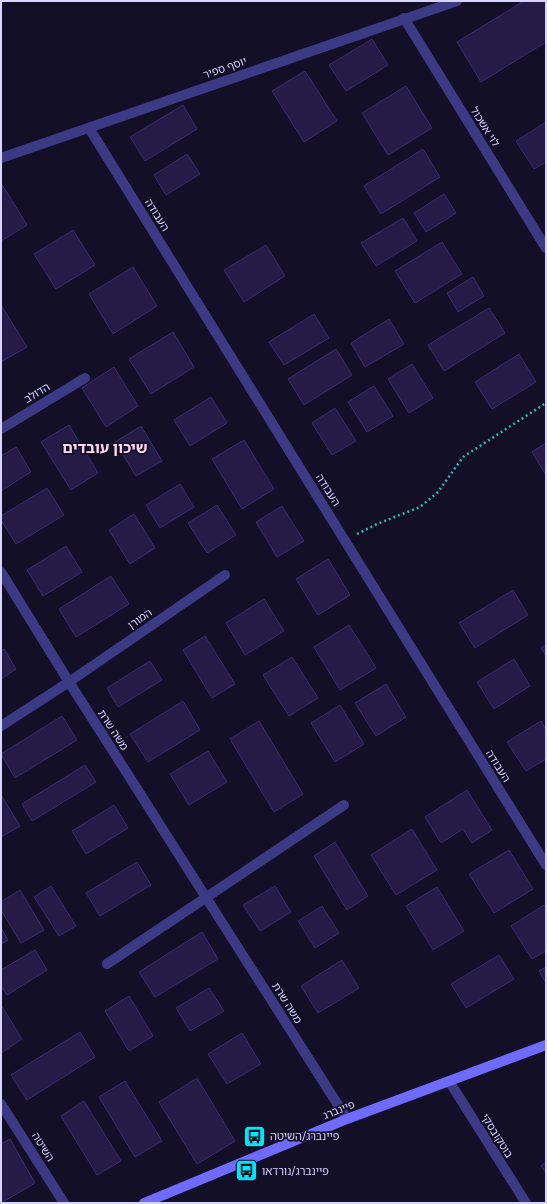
<svg xmlns="http://www.w3.org/2000/svg" width="547" height="1204" font-family="Figtree,'Noto Sans Hebrew',sans-serif">
<rect width="100%" height="100%" fill="#130f26"/>
<g fill="#241b47" stroke="#3b2d73">
<polygon points="524,1 546,1 546,42 481,82 457,42"/>
<polygon points="372,39 388,65 346,91 329,65"/>
<polygon points="305,71 337,121 304,142 272,91"/>
<polygon points="406,86 432,128 388,155 362,113"/>
<polygon points="183,105 197,129 145,161 130,137"/>
<polygon points="546,122 546,162 534,169 516,141"/>
<polygon points="423,149 440,177 381,214 364,186"/>
<polygon points="187,154 200,174 166,195 154,175"/>
<polygon points="1,183 27,225 1,241"/>
<polygon points="444,194 456,213 426,232 414,213"/>
<polygon points="403,218 417,241 376,266 361,243"/>
<polygon points="73,230 95,265 56,289 34,254"/>
<polygon points="442,242 462,274 415,303 395,271"/>
<polygon points="266,245 285,276 244,302 224,270"/>
<polygon points="133,267 157,306 113,334 89,294"/>
<polygon points="473,277 484,296 458,312 447,293"/>
<polygon points="1,305 27,347 1,362"/>
<polygon points="489,308 505,333 444,371 428,345"/>
<polygon points="314,314 329,338 284,365 269,342"/>
<polygon points="389,319 404,344 365,367 351,343"/>
<polygon points="173,332 194,367 151,394 129,359"/>
<polygon points="336,349 352,375 304,405 288,379"/>
<polygon points="519,354 536,382 492,409 475,382"/>
<polygon points="412,364 433,398 409,413 388,379"/>
<polygon points="114,367 138,406 106,427 82,388"/>
<polygon points="374,386 393,416 367,432 348,402"/>
<polygon points="211,397 227,423 190,446 174,420"/>
<polygon points="335,408 356,441 332,455 312,423"/>
<polygon points="69,425 98,473 71,490 41,442"/>
<polygon points="141,426 162,461 136,476 115,442"/>
<polygon points="244,440 274,489 242,509 212,459"/>
<polygon points="546,443 546,475 532,452"/>
<polygon points="16,447 31,472 1,491 1,456"/>
<polygon points="180,484 194,507 160,528 146,505"/>
<polygon points="47,488 64,515 16,544 1,520 1,516"/>
<polygon points="217,505 236,535 207,553 188,523"/>
<polygon points="282,506 304,541 277,557 256,522"/>
<polygon points="134,514 155,548 130,564 109,530"/>
<polygon points="66,546 82,572 43,596 27,570"/>
<polygon points="328,559 350,595 318,615 296,579"/>
<polygon points="111,576 129,604 76,637 59,609"/>
<polygon points="513,590 528,615 475,648 459,623"/>
<polygon points="264,599 284,631 245,655 226,623"/>
<polygon points="349,625 376,668 340,690 314,647"/>
<polygon points="205,636 235,684 212,698 183,650"/>
<polygon points="546,645 546,656 541,648"/>
<polygon points="4,649 16,669 1,679 1,651"/>
<polygon points="292,657 318,698 289,716 263,675"/>
<polygon points="514,659 530,686 494,709 477,682"/>
<polygon points="150,661 162,680 118,707 107,688"/>
<polygon points="386,684 406,717 376,736 355,703"/>
<polygon points="183,701 200,730 148,762 130,734"/>
<polygon points="340,705 364,744 335,762 311,723"/>
<polygon points="62,716 77,740 15,778 1,754"/>
<polygon points="259,721 303,794 274,812 230,739"/>
<polygon points="541,721 546,730 546,759 526,771 507,742"/>
<polygon points="208,751 227,782 189,805 170,774"/>
<polygon points="85,765 96,782 32,821 22,804"/>
<polygon points="467,790 492,830 472,843 463,829 441,843 425,817"/>
<polygon points="1,795 20,826 1,837"/>
<polygon points="114,805 128,828 86,854 72,831"/>
<polygon points="412,829 437,870 396,895 371,855"/>
<polygon points="335,842 368,896 347,910 314,856"/>
<polygon points="509,850 533,889 494,913 469,874"/>
<polygon points="137,862 151,885 100,916 86,893"/>
<polygon points="51,886 76,926 59,936 34,897"/>
<polygon points="275,886 291,912 260,931 243,905"/>
<polygon points="437,887 464,931 433,950 406,906"/>
<polygon points="20,890 44,930 21,943 1,910 1,902"/>
<polygon points="544,905 546,908 546,951 532,959 511,926"/>
<polygon points="322,906 339,933 315,948 298,921"/>
<polygon points="1,928 8,940 1,944"/>
<polygon points="202,932 218,959 155,997 139,972"/>
<polygon points="35,950 47,970 7,995 1,986 1,970"/>
<polygon points="499,955 514,979 466,1008 451,984"/>
<polygon points="342,960 359,988 318,1013 301,986"/>
<polygon points="546,967 546,983 539,971"/>
<polygon points="209,988 224,1011 190,1031 176,1008"/>
<polygon points="129,996 153,1036 129,1051 105,1011"/>
<polygon points="1,1005 22,1039 1,1053"/>
<polygon points="80,1032 95,1057 27,1100 11,1075"/>
<polygon points="242,1033 261,1064 227,1084 208,1054"/>
<polygon points="197,1078 235,1141 197,1164 159,1102"/>
<polygon points="125,1081 162,1141 135,1157 99,1097"/>
<polygon points="84,1101 121,1161 97,1175 61,1116"/>
<polygon points="10,1139 35,1183 1,1203 1,1144"/>
<polygon points="546,1162 546,1173 541,1166"/>
</g>
<g fill="none" stroke-linecap="round" stroke-linejoin="round">
<polyline stroke="#2fb8b0" stroke-width="2.5" stroke-dasharray="2 3" stroke-linecap="butt" points="357,534 377,524 420,507 438,492 463,457 546,403"/>
<g stroke="#3d3a85" stroke-width="10">
<polyline points="404,18 546,248"/>
<polyline points="89,128 546,865"/>
<polyline points="1,158 457,1"/>
<polyline points="1,429 85,378"/>
<polyline points="1,572 69,682 347,1119"/>
<polyline points="1,726 69,682 225,575"/>
<polyline points="107,964 344,805"/>
<polyline points="449,1081 526,1203"/>
<polyline points="1,1104 64,1203"/>
</g>
<polyline stroke="#6f6bff" stroke-width="10" points="144,1203 347,1119 546,1045"/>
</g>
<defs>
<symbol id="bus-square" viewBox="-11 -11 22 22"><rect x="-9" y="-9" width="18" height="18" rx="4" fill="#00e5ff" stroke="#130f26"/><path d="M-5-6H5V4H4V6H2V4H-2V6H-4V4H-5ZM-3.5-4V0h7V-4ZM-3.5 1.2v1.5H-2V1.2ZM2 1.2v1.5H3.5V1.2Z" fill="#111"/></symbol>
</defs>
<g fill-rule="evenodd">
<use href="#bus-square" x="242" y="1124" width="25" height="25"/>
<use href="#bus-square" x="234" y="1158" width="25" height="25"/>
</g>
<g text-anchor="middle" dominant-baseline="central" stroke-width="3.5" stroke-linejoin="round" paint-order="stroke">
<g font-size="11" fill="#d9d4ff" stroke="#130f26">
<text transform="translate(225 68) rotate(-19)">יוסף ספיר</text>
<text transform="translate(485 127) rotate(58)">לוי אשכול</text>
<text transform="translate(157 215) rotate(58)">העבודה</text>
<text transform="translate(37 393) rotate(-31)">הדולב</text>
<text transform="translate(328 490) rotate(58)">העבודה</text>
<text transform="translate(140 619) rotate(-35)">המורן</text>
<text transform="translate(113 730) rotate(57)">משה שרת</text>
<text transform="translate(498 766) rotate(58)">העבודה</text>
<text transform="translate(287 1003) rotate(58)">משה שרת</text>
<text transform="translate(339 1110) rotate(-22)">פיינברג</text>
<text transform="translate(497 1136) rotate(58)">בוטקובסקי</text>
<text transform="translate(43 1147) rotate(58)">השיטה</text>
</g>
<g font-size="11" fill="#d9d4ff" stroke="#130f26" text-anchor="start">
<text x="270" y="1136">פיינברג/השיטה</text>
<text x="262" y="1171">פיינברג/נורדאו</text>
</g>
<g font-size="15" font-weight="bold" fill="#ffd6f0" stroke="#130f26">
<text x="105" y="448">שיכון עובדים</text>
</g>
</g>
<rect width="547" height="1204" fill="none" stroke="#d9d4ff" stroke-width="4"/>
</svg>
